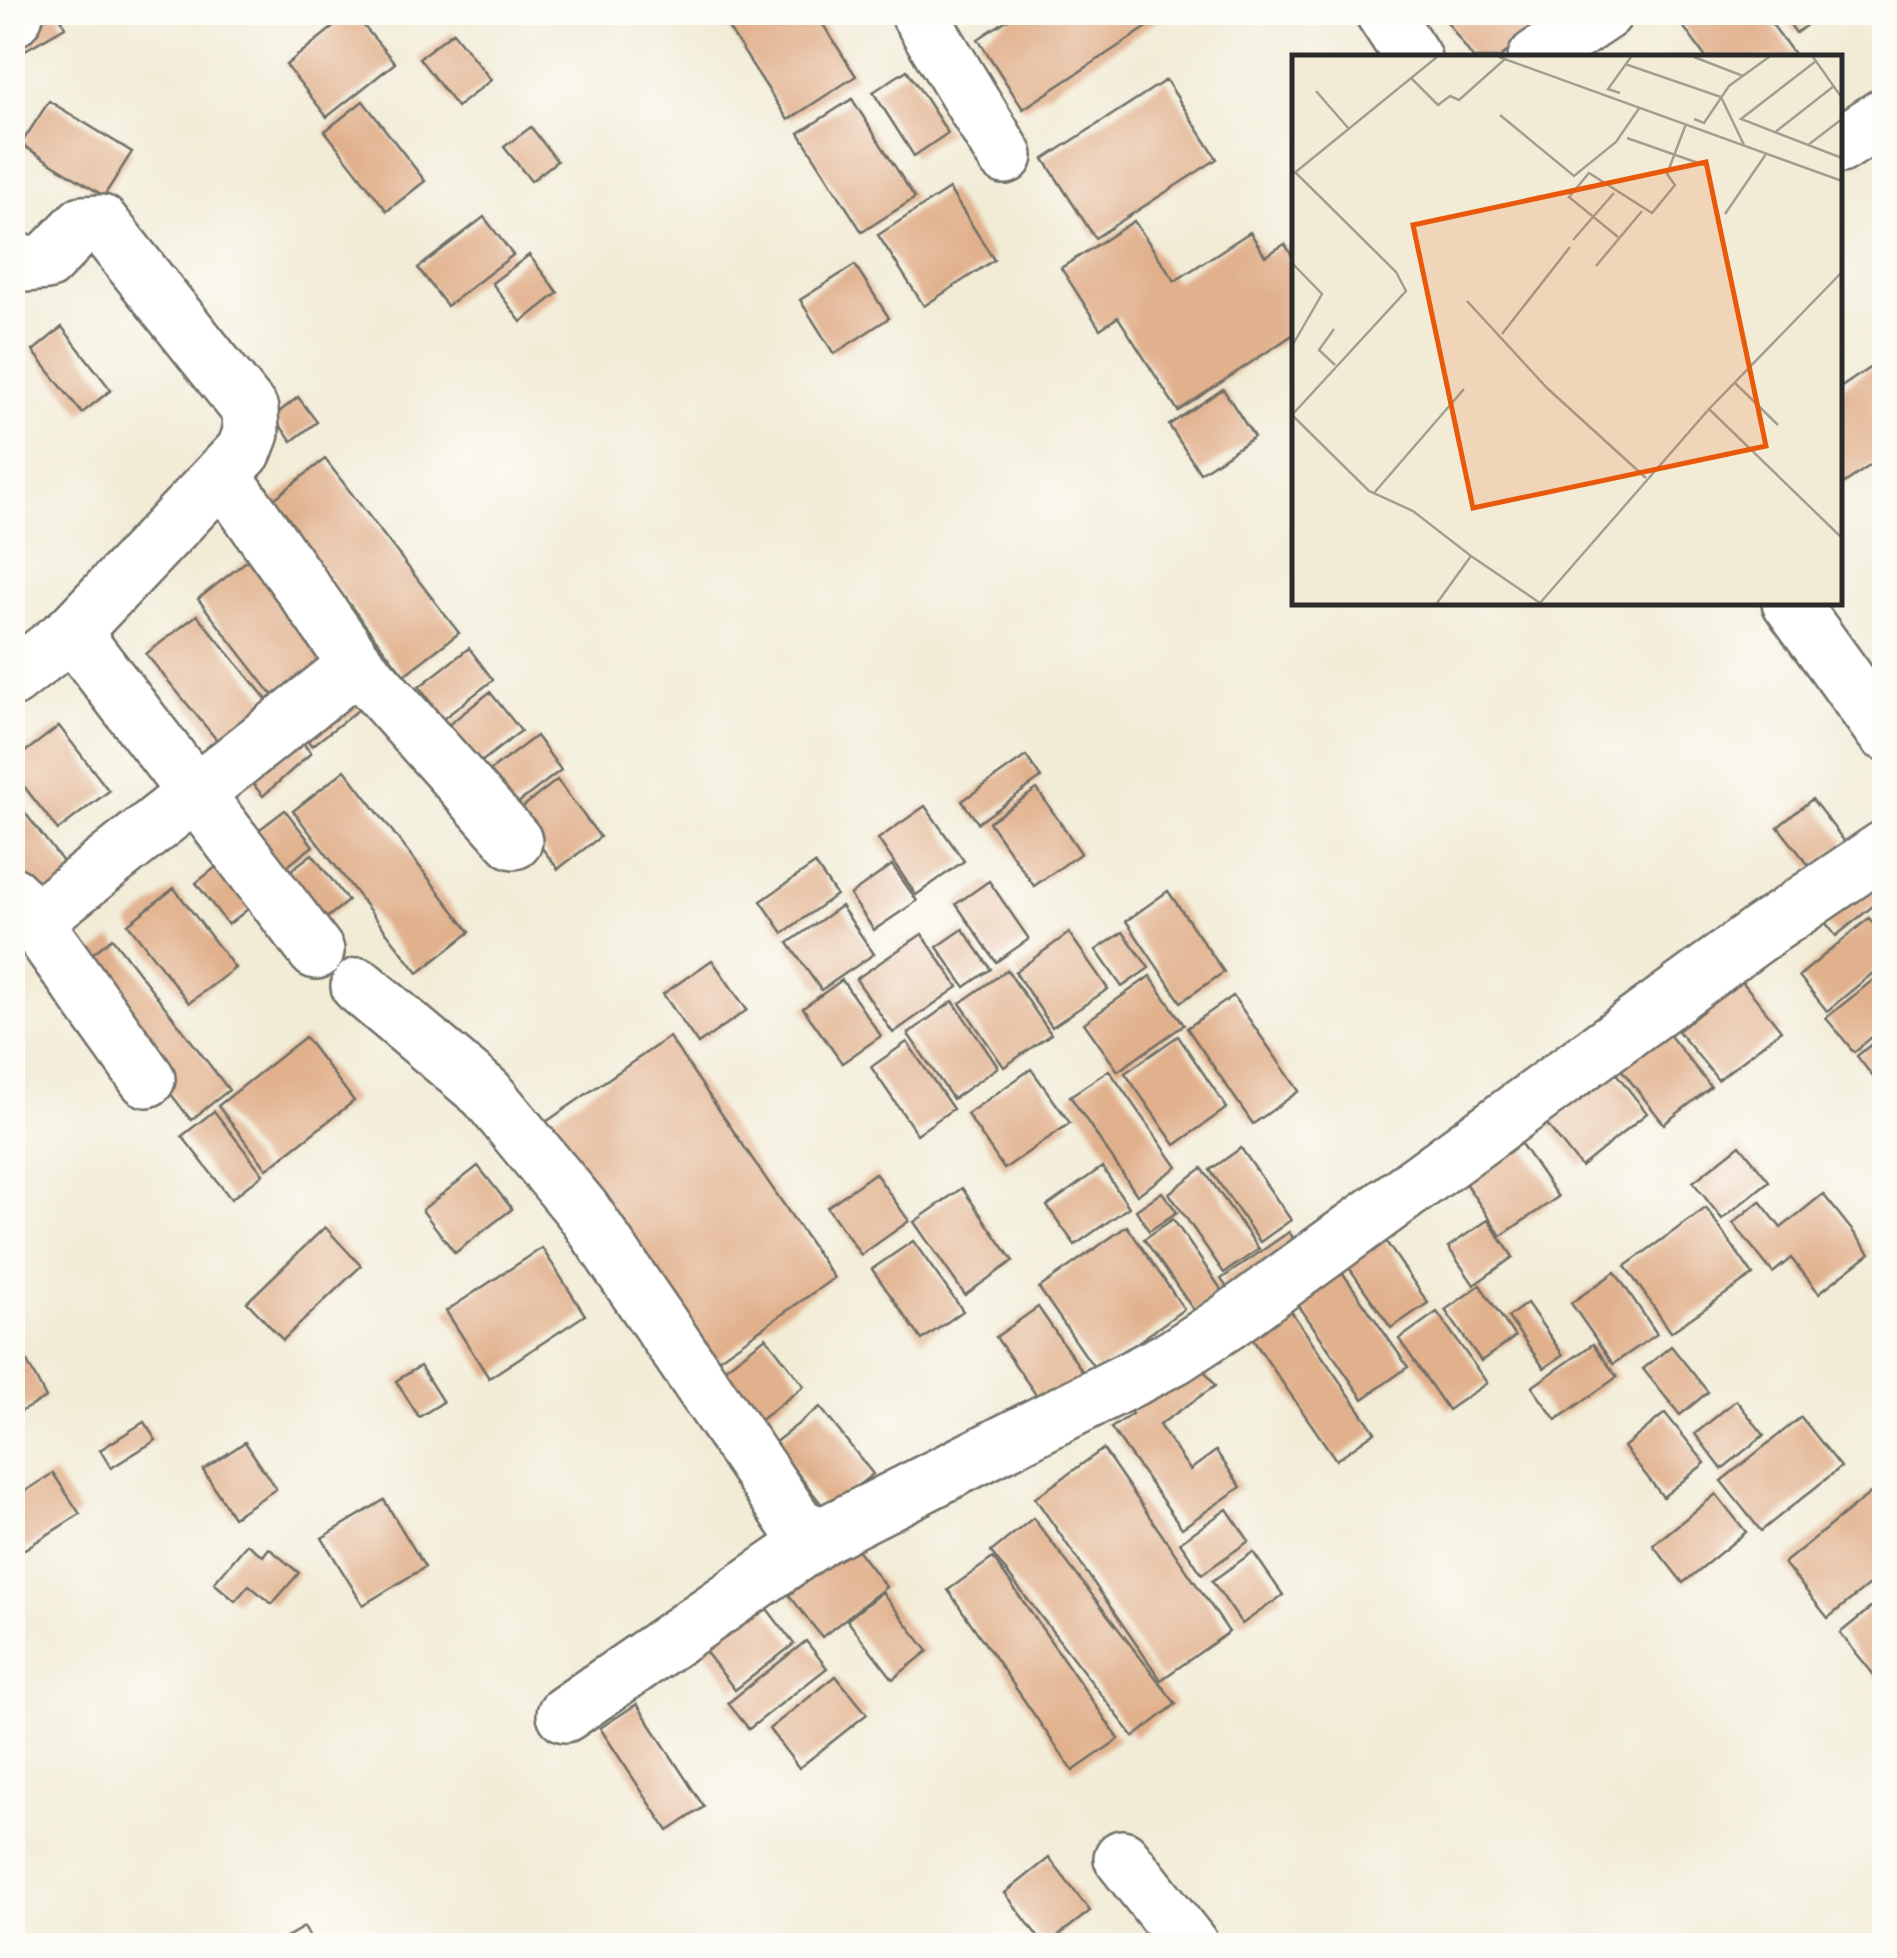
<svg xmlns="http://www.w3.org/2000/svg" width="1897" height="1958" font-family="Dekko,sans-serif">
<rect width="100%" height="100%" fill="#fdfcf7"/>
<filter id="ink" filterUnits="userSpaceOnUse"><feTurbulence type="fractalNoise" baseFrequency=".01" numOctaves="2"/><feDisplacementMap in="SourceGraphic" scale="20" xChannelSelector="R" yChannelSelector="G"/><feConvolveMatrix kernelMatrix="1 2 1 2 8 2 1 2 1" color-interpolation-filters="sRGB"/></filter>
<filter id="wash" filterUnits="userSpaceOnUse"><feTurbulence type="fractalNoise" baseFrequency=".0048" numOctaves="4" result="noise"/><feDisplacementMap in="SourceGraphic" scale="40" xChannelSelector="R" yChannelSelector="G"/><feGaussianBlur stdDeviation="2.25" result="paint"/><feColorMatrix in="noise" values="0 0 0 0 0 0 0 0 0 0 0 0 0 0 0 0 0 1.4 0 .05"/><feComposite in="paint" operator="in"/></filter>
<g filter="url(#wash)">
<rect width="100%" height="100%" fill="#f2ecd7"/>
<g id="blocks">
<g fill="#e1b08c">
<polygon points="12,12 57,12 65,27 25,50 12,28"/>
<polygon points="352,12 395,63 327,117 286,65"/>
<polygon points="718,12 815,12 856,76 788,120"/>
<polygon points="1019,12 1170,12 1023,109 978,39"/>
<polygon points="1447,12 1526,12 1538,28 1499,58 1473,58 1443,16"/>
<polygon points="1673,12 1763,12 1797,58 1706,58"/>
<polygon points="1781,12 1824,12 1796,33"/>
<polygon points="453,32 491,80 457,107 419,58"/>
<polygon points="907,70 948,133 914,156 873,92"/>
<polygon points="1166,80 1217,159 1095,238 1044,159"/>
<polygon points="852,99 915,198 862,232 799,133"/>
<polygon points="49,101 132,152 104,196 21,144"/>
<polygon points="363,101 425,181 387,211 325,131"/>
<polygon points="531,127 557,161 531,181 504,147"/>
<polygon points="949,189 994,260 924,306 878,235"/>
<polygon points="484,217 513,255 447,306 418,268"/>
<polygon points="1134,221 1175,281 1250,232 1265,256 1285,244 1294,259 1294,334 1178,411 1118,317 1100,329 1061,268"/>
<polygon points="529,255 558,293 521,322 492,283"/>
<polygon points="855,265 889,318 834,354 800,300"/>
<polygon points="62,327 111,390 82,413 33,351"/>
<polygon points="1884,358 1884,456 1840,486 1840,388"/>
<polygon points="1223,389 1254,437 1200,473 1169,425"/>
<polygon points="298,397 317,422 292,441 273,417"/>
<polygon points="325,459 459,633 404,675 270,502"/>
<polygon points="253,556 367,703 312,746 198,599"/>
<polygon points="197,615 311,753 263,796 146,654"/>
<polygon points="469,648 493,680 443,719 419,687"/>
<polygon points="490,692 521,731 467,773 437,734"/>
<polygon points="59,726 109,791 58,830 12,771 12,762"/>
<polygon points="536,736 561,770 505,813 479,779"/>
<polygon points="1026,756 1041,778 978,823 962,801"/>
<polygon points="345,770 470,932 418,973 293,811"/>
<polygon points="557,780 600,837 558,869 515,813"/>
<polygon points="1037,789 1081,853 1034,886 989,822"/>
<polygon points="12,796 94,902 12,880"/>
<polygon points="1812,799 1845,842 1812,869 1778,827"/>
<polygon points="925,806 964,861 916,895 878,839"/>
<polygon points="285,810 313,846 276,875 247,839"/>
<polygon points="312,854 348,901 305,935 269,887"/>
<polygon points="221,863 253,905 228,925 196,883"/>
<polygon points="815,864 836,895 783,933 761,901"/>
<polygon points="892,865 917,901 874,930 850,895"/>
<polygon points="1864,868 1884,897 1836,936 1814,908"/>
<polygon points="989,881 1029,939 996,962 956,904"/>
<polygon points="174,888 235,968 189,1003 128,924"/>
<polygon points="1168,891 1224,972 1181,1002 1126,921"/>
<polygon points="841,906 874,954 821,990 788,943"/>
<polygon points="1869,918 1884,937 1884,964 1827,1011 1799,976"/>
<polygon points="963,929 991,969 965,987 937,947"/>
<polygon points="1123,932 1149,968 1122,987 1096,950"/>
<polygon points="1069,933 1108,989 1052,1027 1015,972"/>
<polygon points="922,934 958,987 893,1033 856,979"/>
<polygon points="112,938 229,1090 191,1120 74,969"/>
<polygon points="712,960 747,1010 698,1044 663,994"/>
<polygon points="1007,970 1051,1034 1004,1067 960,1003"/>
<polygon points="1884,971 1884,1027 1854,1052 1826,1018"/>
<polygon points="1150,976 1184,1025 1118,1071 1084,1023"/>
<polygon points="842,980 881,1036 842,1063 803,1008"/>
<polygon points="1741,980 1781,1030 1718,1080 1678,1031"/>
<polygon points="1233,996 1299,1091 1253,1124 1187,1028"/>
<polygon points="953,1001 998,1067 953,1099 908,1034"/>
<polygon points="1663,1027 1711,1087 1664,1124 1617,1064"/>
<polygon points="1884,1034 1884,1091 1857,1056"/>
<polygon points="1178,1036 1227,1108 1175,1145 1125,1073"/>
<polygon points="305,1037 354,1101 267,1169 218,1106"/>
<polygon points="669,1037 834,1278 708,1366 543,1124"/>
<polygon points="907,1042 953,1109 917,1134 871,1067"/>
<polygon points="1608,1063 1647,1113 1581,1167 1541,1117"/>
<polygon points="1031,1069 1070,1123 1004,1169 967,1114"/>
<polygon points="1109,1070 1177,1167 1137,1195 1070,1096"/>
<polygon points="214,1111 263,1174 231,1199 182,1136"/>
<polygon points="1517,1138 1558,1197 1501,1236 1461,1177"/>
<polygon points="1740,1145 1769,1181 1722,1219 1693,1182"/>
<polygon points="1241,1148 1291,1220 1260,1242 1210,1170"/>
<polygon points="478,1166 512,1209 455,1253 422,1210"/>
<polygon points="1102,1167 1129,1207 1075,1245 1047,1206"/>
<polygon points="1202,1168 1259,1249 1224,1273 1169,1193"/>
<polygon points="875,1173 909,1221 861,1255 827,1207"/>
<polygon points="962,1188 1013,1261 965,1295 914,1222"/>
<polygon points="1162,1192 1177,1212 1149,1231 1136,1210"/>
<polygon points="1823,1194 1870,1253 1819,1293 1791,1258 1773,1273 1733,1223 1760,1201 1781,1228"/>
<polygon points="1706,1208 1753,1275 1671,1332 1625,1266"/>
<polygon points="1173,1219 1223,1292 1195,1312 1144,1239"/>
<polygon points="1488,1220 1513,1257 1474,1285 1448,1247"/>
<polygon points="1127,1226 1184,1309 1097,1372 1039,1288"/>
<polygon points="325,1227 361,1266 283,1340 247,1302"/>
<polygon points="1376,1227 1428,1303 1391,1328 1339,1253"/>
<polygon points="1289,1232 1305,1255 1237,1302 1221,1279"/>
<polygon points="913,1241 963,1311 922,1340 872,1269"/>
<polygon points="542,1248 585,1315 489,1378 446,1311"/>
<polygon points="1342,1272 1408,1367 1363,1399 1297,1303"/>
<polygon points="1615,1272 1657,1334 1613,1364 1571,1303"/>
<polygon points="1480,1285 1515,1337 1481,1361 1445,1310"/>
<polygon points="1281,1297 1375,1432 1336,1460 1242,1324"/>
<polygon points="1527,1303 1563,1355 1544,1368 1508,1317"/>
<polygon points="1038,1307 1085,1375 1043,1405 996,1337"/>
<polygon points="1437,1312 1487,1383 1448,1410 1399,1339"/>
<polygon points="766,1337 804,1386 759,1421 720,1372"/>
<polygon points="1593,1344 1617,1377 1556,1420 1532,1387"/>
<polygon points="1671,1346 1708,1392 1680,1415 1643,1369"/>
<polygon points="1190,1350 1215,1386 1159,1425 1190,1470 1216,1451 1241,1487 1182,1528 1111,1428 1132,1414 1121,1399"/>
<polygon points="23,1354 46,1398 12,1416 12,1360"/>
<polygon points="420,1366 443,1402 419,1417 396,1381"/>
<polygon points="1736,1400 1764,1435 1722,1469 1695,1434"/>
<polygon points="820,1407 873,1474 826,1510 774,1443"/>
<polygon points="1665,1413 1705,1463 1663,1497 1624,1447"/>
<polygon points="1801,1417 1841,1467 1761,1531 1721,1481"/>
<polygon points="144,1422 156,1440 111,1468 100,1450"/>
<polygon points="245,1442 276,1489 233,1517 203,1470"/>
<polygon points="1103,1449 1229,1632 1161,1680 1035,1498"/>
<polygon points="53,1473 80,1514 12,1557 12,1500"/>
<polygon points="1874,1490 1884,1503 1884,1573 1828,1618 1784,1563"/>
<polygon points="1716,1494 1746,1532 1683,1583 1653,1545"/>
<polygon points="384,1500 425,1567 363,1605 322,1538"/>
<polygon points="1227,1509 1249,1541 1202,1574 1180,1542"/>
<polygon points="1033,1518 1176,1704 1134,1737 991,1552"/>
<polygon points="247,1544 263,1556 269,1548 299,1573 272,1604 249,1585 235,1601 214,1583"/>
<polygon points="853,1544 886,1587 822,1637 789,1595"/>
<polygon points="1253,1552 1283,1595 1242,1624 1212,1581"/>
<polygon points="993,1558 1119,1739 1073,1771 948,1590"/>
<polygon points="882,1592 928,1651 893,1679 847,1620"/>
<polygon points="1884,1597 1884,1675 1878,1680 1840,1633"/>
<polygon points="761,1601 794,1644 735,1690 702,1647"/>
<polygon points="806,1641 827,1668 749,1729 728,1703"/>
<polygon points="836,1676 867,1714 799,1768 769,1729"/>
<polygon points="637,1704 704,1807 668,1831 600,1728"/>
<polygon points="1049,1858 1090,1911 1045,1946 1005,1893"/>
<polygon points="304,1927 315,1946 271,1946"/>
</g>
</g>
</g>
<g filter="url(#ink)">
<use href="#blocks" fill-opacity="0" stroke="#716f67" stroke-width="2.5"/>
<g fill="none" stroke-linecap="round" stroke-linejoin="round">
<defs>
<g id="minor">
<polyline points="1383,12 1413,58"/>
<polyline points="919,14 1005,156"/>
<polyline points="12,19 15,15"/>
<polyline points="1536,58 1605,12"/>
<polyline points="1840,145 1884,116"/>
<polyline points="12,258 24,264 46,262 83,224 101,223 250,410 251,433 244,451 72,632 12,679"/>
<polyline points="222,474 357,665 514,841"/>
<polyline points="1790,602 1884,732"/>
<polyline points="72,632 316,951"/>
<polyline points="12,895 34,921 357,665"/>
<polyline points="34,921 147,1079"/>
<polyline points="359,986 486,1093 583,1211 798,1526 822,1536"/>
<polyline points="565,1714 822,1536 1174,1357 1226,1323 1762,932 1884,849"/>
<polyline points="1122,1858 1191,1946"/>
</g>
</defs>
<use href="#minor" stroke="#716f67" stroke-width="60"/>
<use href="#minor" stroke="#fff" stroke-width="55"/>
</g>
</g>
<g transform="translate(1292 55)">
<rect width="550" height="550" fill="#f2ecd7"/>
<path fill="none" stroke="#a29f92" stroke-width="2.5" d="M 207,2 L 550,126M 402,2 L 451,21M 521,2 L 550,43M 524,6 L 449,64 L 550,103M 333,9 L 429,42 L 452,90M 119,23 L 146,50 L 158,41 L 167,45 L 213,4M 24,36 L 57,74M 328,38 L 316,34 L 339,2M 208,60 L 282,121 L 324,87 L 348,52M 402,64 L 412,68 L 437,31 L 477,2M 482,78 L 542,31M 335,83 L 412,110M 516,90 L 550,64M 0,120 L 145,2M 433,159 L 474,99M 326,182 L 277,142 L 297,118 L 360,158 L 383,130 L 375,119 L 394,69M 281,185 L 322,138M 0,208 L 30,239 L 0,291M 304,211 L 350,156M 175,246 L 255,333 L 354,423M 42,274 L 27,295 L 43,310M 210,279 L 278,192M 443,328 L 486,370M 417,354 L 550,483M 0,360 L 114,236 L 104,217 L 3,117M 0,360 L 77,436 L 121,456 L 179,501M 82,438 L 172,334M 145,548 L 179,501 L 248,548M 248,548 L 417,354 L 550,217"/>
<path fill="#e8590c" fill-opacity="0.15" stroke="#e8590c" stroke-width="5" d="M 414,107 L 474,391 L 181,453 L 121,170 Z"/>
<rect width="550" height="550" fill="none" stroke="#2b2b2b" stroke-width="5"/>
</g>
<rect width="1897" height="1958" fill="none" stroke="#fdfcf7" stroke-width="50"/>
</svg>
